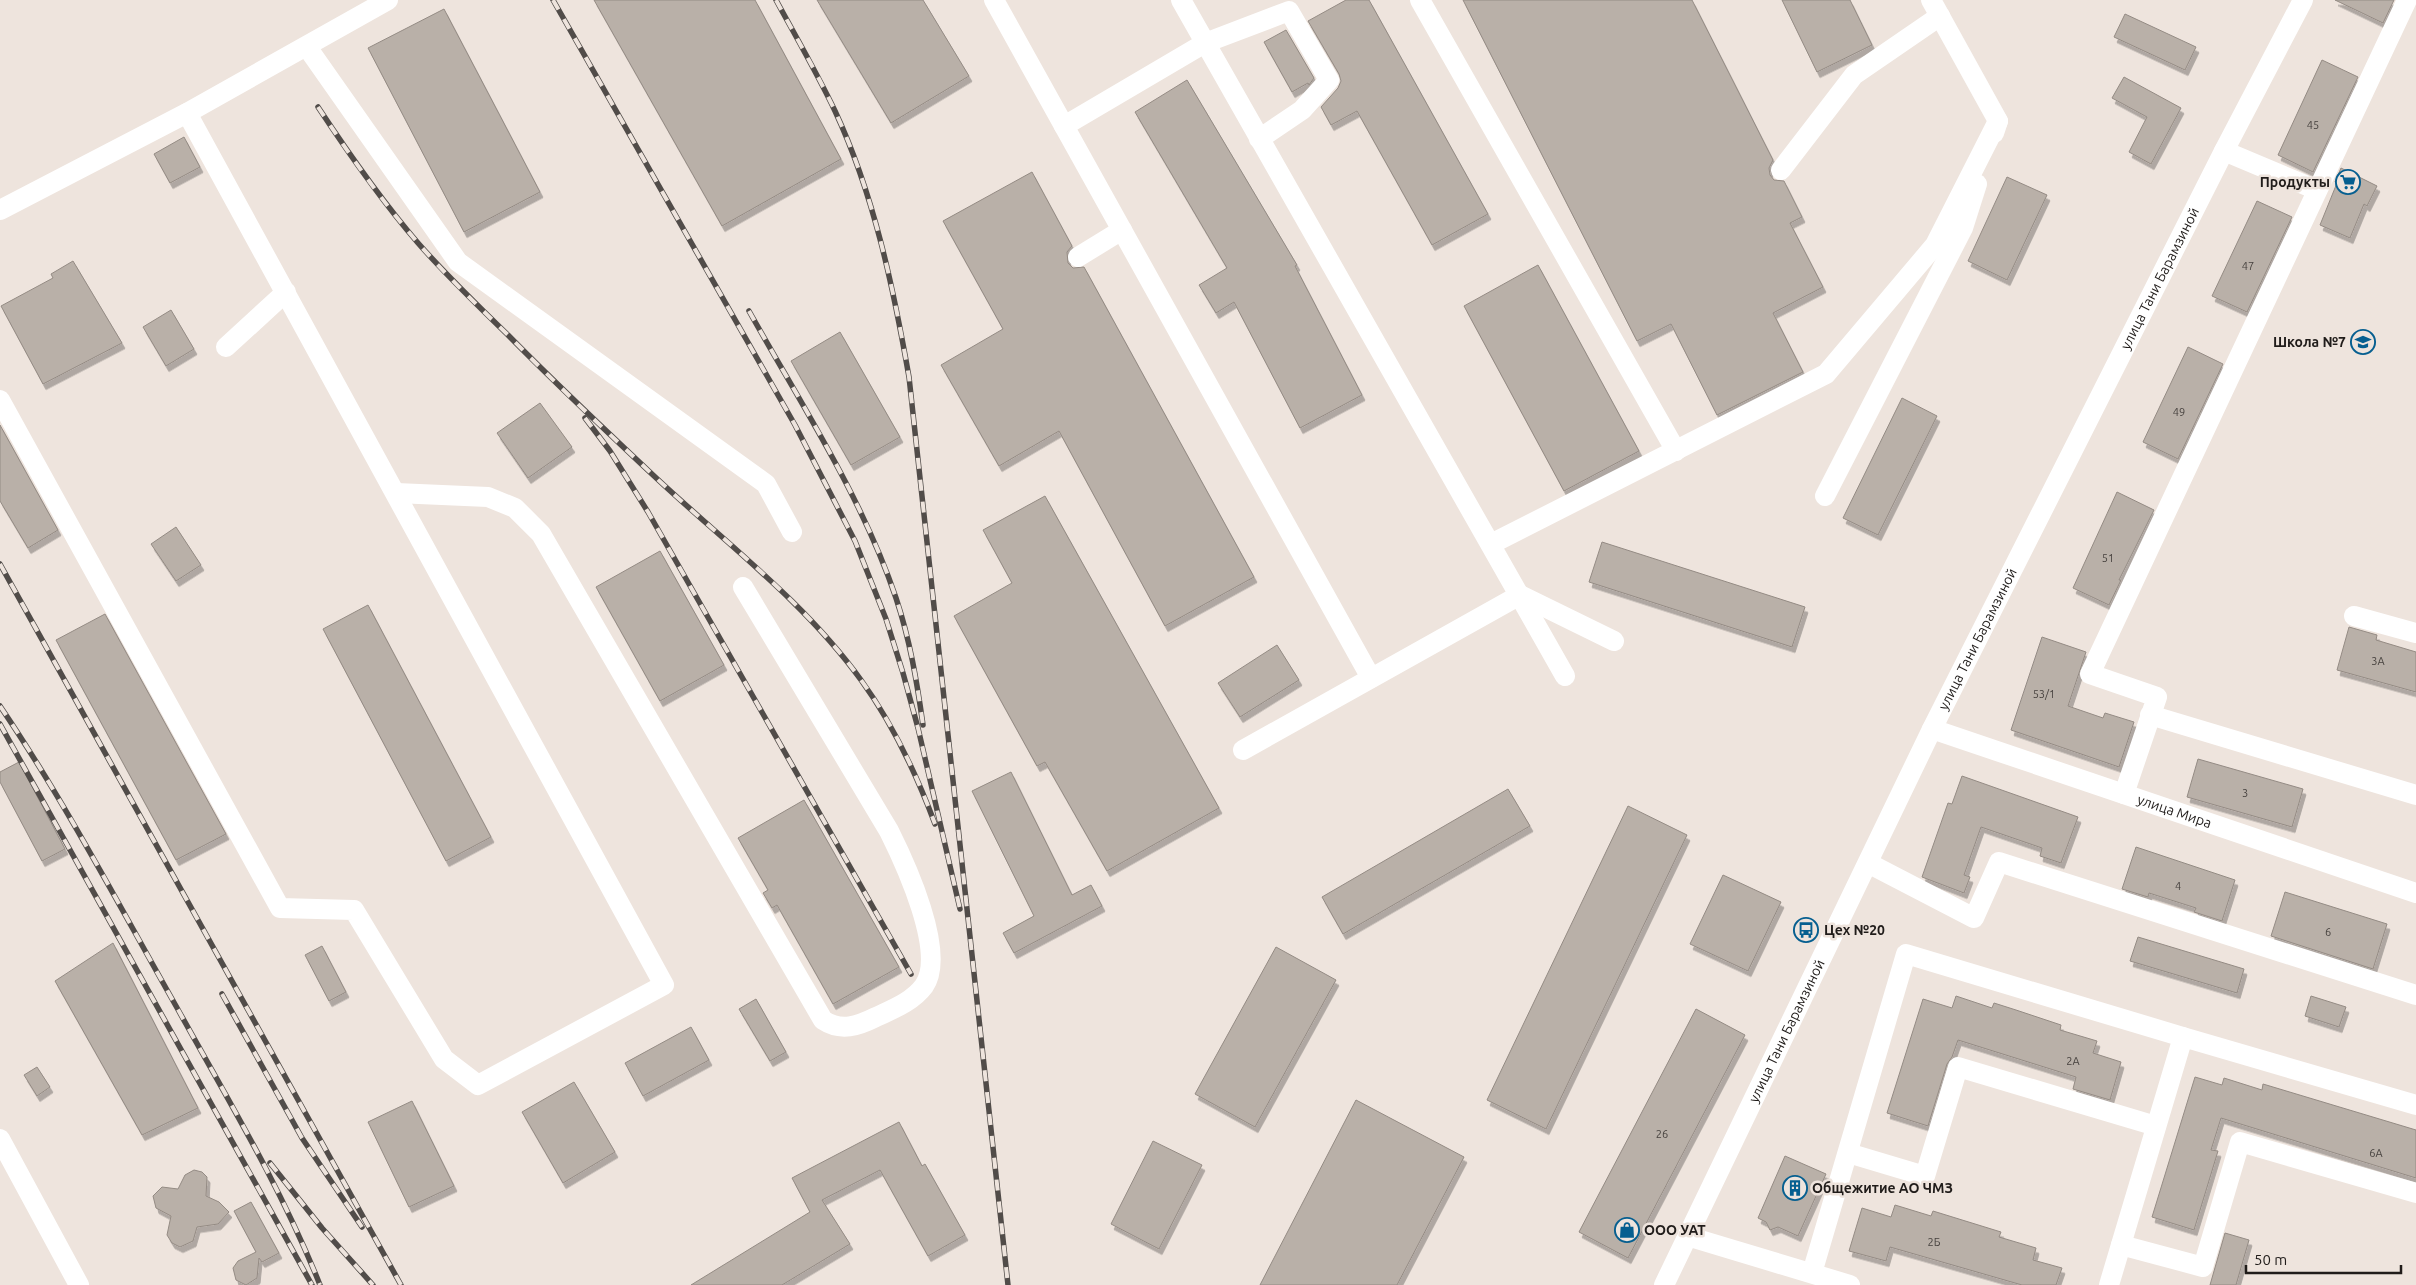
<svg xmlns="http://www.w3.org/2000/svg" width="2416" height="1285" font-family="Ubuntu,sans-serif">
<defs>
<filter id="shadow"><feDropShadow dx="3" dy="5.5" stdDeviation="0" flood-color="#0004"/></filter>
</defs>
<rect width="100%" height="100%" fill="#eee4dd"/>
<g fill="#b9b0a8" stroke="#948b84" filter="url(#shadow)">
<polygon points="594,0 755,0 841,159 722,226"/>
<polygon points="817,0 923,0 969,76 891,123"/>
<polygon points="1346,0 1369,0 1488,214 1432,245 1357,111 1331,125 1321,107 1338,88 1341,81 1339,74 1308,21"/>
<polygon points="1463,0 1692,0 1773,160 1769,168 1770,175 1774,180 1784,181 1802,217 1790,223 1823,287 1773,313 1803,372 1717,415 1671,324 1637,341"/>
<polygon points="1782,0 1850,0 1872,45 1817,72"/>
<polygon points="2335,0 2394,0 2383,23"/>
<polygon points="444,9 540,192 464,232 368,48"/>
<polygon points="2125,14 2196,47 2185,70 2114,37"/>
<polygon points="1286,30 1314,78 1309,85 1308,83 1292,92 1264,42"/>
<polygon points="2322,60 2358,77 2313,172 2278,155"/>
<polygon points="2124,77 2181,108 2151,164 2129,152 2147,117 2112,98"/>
<polygon points="1187,80 1297,265 1295,266 1362,395 1300,428 1234,302 1216,313 1199,285 1227,268 1135,112"/>
<polygon points="184,137 200,167 170,183 154,154"/>
<polygon points="2341,168 2377,186 2367,206 2364,204 2350,238 2320,225 2337,183 2335,182"/>
<polygon points="1032,172 1072,246 1067,252 1068,263 1073,268 1084,267 1254,577 1165,626 1059,431 999,466 941,365 1003,329 943,221"/>
<polygon points="2007,177 2047,195 2007,280 1968,261"/>
<polygon points="2257,201 2292,217 2247,312 2212,296"/>
<polygon points="73,261 122,343 43,384 1,306 53,278 51,274"/>
<polygon points="1538,265 1639,451 1564,491 1464,306"/>
<polygon points="171,310 194,349 166,366 143,327"/>
<polygon points="840,332 900,437 851,465 791,361"/>
<polygon points="2188,347 2223,364 2178,459 2143,442"/>
<polygon points="1902,398 1937,416 1878,535 1843,518"/>
<polygon points="540,403 572,447 528,478 497,433"/>
<polygon points="0,425 58,530 28,548 0,501"/>
<polygon points="2117,492 2154,510 2119,580 2121,580 2109,605 2073,588"/>
<polygon points="1045,496 1219,808 1107,871 1045,762 1037,766 954,616 1012,583 983,530"/>
<polygon points="176,527 201,565 176,581 151,544"/>
<polygon points="1602,542 1805,607 1792,647 1589,582"/>
<polygon points="660,551 724,665 660,701 596,587"/>
<polygon points="368,605 491,837 446,861 323,629"/>
<polygon points="105,614 226,834 176,860 56,640"/>
<polygon points="2349,627 2377,635 2376,640 2416,652 2416,692 2337,670"/>
<polygon points="2042,637 2086,652 2068,706 2103,718 2105,713 2134,722 2119,767 2011,730"/>
<polygon points="1277,645 1299,680 1240,717 1218,683"/>
<polygon points="2198,759 2303,789 2292,827 2187,797"/>
<polygon points="19,762 65,849 42,861 0,782 0,772"/>
<polygon points="1011,772 1072,895 1091,885 1102,906 1014,953 1003,933 1034,916 972,791"/>
<polygon points="1962,776 2078,817 2061,863 2040,856 2042,848 1981,827 1964,875 1970,877 1964,893 1922,877 1948,803 1952,804"/>
<polygon points="1508,789 1530,826 1343,934 1322,897"/>
<polygon points="804,800 899,967 833,1004 777,905 772,908 763,893 768,890 738,838"/>
<polygon points="1628,806 1687,835 1546,1129 1487,1100"/>
<polygon points="2136,847 2235,880 2222,921 2194,912 2196,908 2149,893 2148,897 2122,889"/>
<polygon points="1723,875 1781,902 1748,971 1690,944"/>
<polygon points="2285,892 2387,924 2373,969 2271,936"/>
<polygon points="2138,937 2244,969 2237,993 2130,961"/>
<polygon points="113,943 198,1108 142,1135 55,981"/>
<polygon points="322,946 346,992 329,1001 305,955"/>
<polygon points="1276,947 1336,980 1255,1127 1195,1094"/>
<polygon points="1956,996 1992,1008 1994,1003 2016,1010 2061,1025 2060,1030 2097,1041 2093,1053 2121,1062 2110,1100 2073,1089 2076,1077 1958,1040 1952,1057 1947,1064 1928,1126 1887,1113 1923,999 1952,1008"/>
<polygon points="2311,996 2346,1007 2339,1027 2305,1016"/>
<polygon points="756,999 786,1052 770,1061 739,1009"/>
<polygon points="1696,1009 1745,1035 1628,1258 1579,1232"/>
<polygon points="691,1027 709,1060 643,1096 625,1063"/>
<polygon points="37,1067 50,1087 37,1096 24,1075"/>
<polygon points="2195,1077 2222,1085 2224,1078 2262,1090 2263,1084 2416,1130 2416,1178 2221,1118 2211,1150 2218,1151 2194,1230 2152,1217"/>
<polygon points="574,1082 615,1152 563,1183 522,1112"/>
<polygon points="1356,1100 1464,1157 1397,1285 1260,1285"/>
<polygon points="412,1101 454,1186 409,1207 368,1122"/>
<polygon points="899,1122 922,1166 925,1164 965,1235 928,1256 880,1170 822,1200 850,1244 782,1285 691,1285 810,1212 792,1178"/>
<polygon points="1153,1141 1202,1165 1159,1249 1111,1224"/>
<polygon points="1785,1156 1826,1174 1798,1236 1778,1227 1770,1230 1766,1222 1758,1218"/>
<polygon points="194,1170 202,1172 207,1177 206,1196 219,1202 229,1212 218,1224 197,1227 193,1241 180,1247 172,1243 167,1235 171,1216 156,1208 153,1196 162,1187 178,1189 185,1175"/>
<polygon points="251,1202 279,1253 262,1262 259,1258 257,1278 246,1285 236,1280 233,1268 238,1261 256,1252 234,1211"/>
<polygon points="1895,1205 1931,1216 1933,1211 2001,1232 1999,1237 2036,1248 2033,1260 2062,1268 2056,1285 2022,1285 1890,1247 1886,1261 1849,1251 1862,1208 1891,1217"/>
<polygon points="2225,1233 2249,1240 2236,1285 2210,1285"/>
</g>
<g fill="none" stroke-linecap="round" stroke-linejoin="round">
<g stroke="#fff" stroke-width="20">
<polyline points="994,0 1371,678"/>
<polyline points="1181,0 1565,676"/>
<polyline points="1420,0 1676,451"/>
<polyline points="1931,0 1998,121 1994,133"/>
<polyline points="307,47 458,262 766,484 792,532"/>
<polyline points="1064,126 1205,43 1289,11 1329,80 1302,110 1259,139"/>
<polyline points="2224,151 2317,190"/>
<polyline points="1781,170 1854,75 1940,16"/>
<polyline points="0,210 187,113 388,0"/>
<polyline points="1078,257 1122,230"/>
<polyline points="226,347 286,292"/>
<polyline points="0,400 280,908 354,910 444,1059 478,1085 664,985 187,113"/>
<path d="M 396,493 L 488,497 L 515,508 L 541,534 L 823,1020 C 841,1032 858,1026 876,1017 C 893,1009 912,1002 924,986 C 947,953 905,863 889,831 L 743,587"/>
<polyline points="1825,496 1963,228 1977,184"/>
<polyline points="1491,544 1826,374 1935,245 1998,121"/>
<polyline points="2354,616 2416,633"/>
<polyline points="2150,715 2416,795"/>
<path id="s1" d="M 1932,729 L 2416,893"/>
<polyline points="1243,750 1520,595 1614,641"/>
<polyline points="2124,794 2157,697 2090,674 2407,0"/>
<polyline points="1868,863 1974,918 1999,862 2416,995"/>
<polyline points="0,1139 79,1285"/>
<polyline points="1848,1153 1925,1176 1958,1067 2156,1126"/>
<polyline points="1687,1236 1850,1285"/>
<polyline points="2121,1245 2203,1267 2240,1142 2416,1193"/>
<polyline points="1812,1273 1906,954 2183,1037"/>
<path id="s2" d="M 1664,1285 L 1932,729 L 2224,151 L 2303,0"/>
<polyline points="2109,1285 2183,1037 2416,1105"/>
</g>
<defs>
<g id="rail">
<polyline points="553,0 795,425 855,541 886,619 903,673 918,728 960,909"/>
<path d="M 776,0 C 796,37 817,73 835,111 C 874,195 893,286 909,377 L 1008,1285"/>
<path d="M 318,107 C 349,154 381,200 418,243 C 446,275 477,305 508,335 C 555,383 604,429 653,475 C 723,541 804,601 861,680 C 893,724 916,773 935,824"/>
<path d="M 749,311 C 801,404 862,497 896,598 C 910,640 917,682 923,725"/>
<polyline points="585,418 610,451 648,512 911,974"/>
<polyline points="0,564 401,1285"/>
<path d="M 0,706 C 65,802 119,905 176,1006 C 227,1098 281,1187 320,1285"/>
<polyline points="0,724 312,1285"/>
<polyline points="222,994 302,1138 362,1227"/>
<polyline points="270,1163 322,1228 373,1285"/>
</g>
</defs>
<use href="#rail" stroke="#514c49" stroke-width="5.5"/>
<use href="#rail" stroke="#eee4dd" stroke-width="4" stroke-dasharray="11" stroke-linecap="butt"/>
</g>
<defs>
<symbol id="supermarket-ring" viewBox="-11 -11 22 22"><circle r="9.5" fill="#eee4dd" stroke="#065f90" stroke-width="1.5"/><path d="M-6-5.5h2.5l.6 2H6L4.5 2H-2.5L-4.4-4H-6ZM-1.5 3.2a1.3 1.3 0 1 0 .1 0ZM3 3.2a1.3 1.3 0 1 0 .1 0Z" fill="#065f90"/></symbol>
<symbol id="school-ring" viewBox="-11 -11 22 22"><circle r="9.5" fill="#eee4dd" stroke="#065f90" stroke-width="1.5"/><path d="M0-5L7-2L0 1L-7-2ZM-4 1L0 2.5L4 1V4Q0 6-4 4Z" fill="#065f90"/></symbol>
<symbol id="bus-ring" viewBox="-11 -11 22 22"><circle r="9.5" fill="#eee4dd" stroke="#065f90" stroke-width="1.5"/><path d="M-5-6H5V4H4V6H2V4H-2V6H-4V4H-5ZM-3.5-4V0h7V-4ZM-3.5 1.2v1.5H-2V1.2ZM2 1.2v1.5H3.5V1.2Z" fill="#065f90"/></symbol>
<symbol id="building-ring" viewBox="-11 -11 22 22"><circle r="9.5" fill="#eee4dd" stroke="#065f90" stroke-width="1.5"/><path d="M-4-6H4V6H1V3H-1V6H-4ZM-2.5-4.3h1.7v1.8h-1.7ZM.8-4.3h1.7v1.8H.8ZM-2.5-1h1.7V.8h-1.7ZM.8-1h1.7V.8H.8Z" fill="#065f90"/></symbol>
<symbol id="shop-ring" viewBox="-11 -11 22 22"><circle r="9.5" fill="#eee4dd" stroke="#065f90" stroke-width="1.5"/><path d="M-5-2.5h2.3a2.7 3.5 0 0 1 5.4 0H5L5.5 6h-11ZM-1.5-2.5h3a1.5 2.3 0 0 0-3 0Z" fill="#065f90"/></symbol>
</defs>
<g fill-rule="evenodd">
<use href="#supermarket-ring" x="2334" y="168" width="28" height="28"/>
<use href="#school-ring" x="2349" y="328" width="28" height="28"/>
<use href="#bus-ring" x="1792" y="916" width="28" height="28"/>
<use href="#building-ring" x="1781" y="1174" width="28" height="28"/>
<use href="#shop-ring" x="1613" y="1216" width="28" height="28"/>
</g>
<g text-anchor="middle" dominant-baseline="central" stroke-width="5" stroke-linejoin="round" paint-order="stroke">
<g font-size="11" fill="#46413e">
<text x="2313" y="125">45</text>
<text x="2248" y="266">47</text>
<text x="2179" y="412">49</text>
<text x="2108" y="558">51</text>
<text x="2378" y="661">3А</text>
<text x="2044" y="694">53/1</text>
<text x="2245" y="793">3</text>
<text x="2178" y="886">4</text>
<text x="2328" y="932">6</text>
<text x="2073" y="1061">2А</text>
<text x="1662" y="1134">26</text>
<text x="2376" y="1153">6А</text>
<text x="1934" y="1242">2Б</text>
</g>
<g font-size="14" font-weight="bold" fill="#201c1a" stroke="#eee4dd" text-anchor="start">
<text x="2330" y="182" text-anchor="end">Продукты</text>
<text x="2346" y="342" text-anchor="end">Школа №7</text>
<text x="1824" y="930">Цех №20</text>
<text x="1812" y="1188">Общежитие АО ЧМЗ</text>
<text x="1644" y="1230">ООО УАТ</text>
</g>
<g font-size="14" fill="#201c1a" stroke="#eee4dd">
<text stroke="none"><textPath href="#s2" startOffset="1122">улица Тани Барамзиной</textPath></text>
<text stroke="none"><textPath href="#s2" startOffset="718">улица Тани Барамзиной</textPath></text>
<text stroke="none"><textPath href="#s1" startOffset="256">улица Мира</textPath></text>
<text stroke="none"><textPath href="#s2" startOffset="282">улица Тани Барамзиной</textPath></text>
</g>
</g>
<path d="M2246 1265v8h155v-8" fill="none" stroke="#201c1a" stroke-width="2.5"/>
<text x="2254" y="1265" font-size="15" fill="#201c1a" stroke="#eee4dd" stroke-width="4" paint-order="stroke">50 m</text>
</svg>
